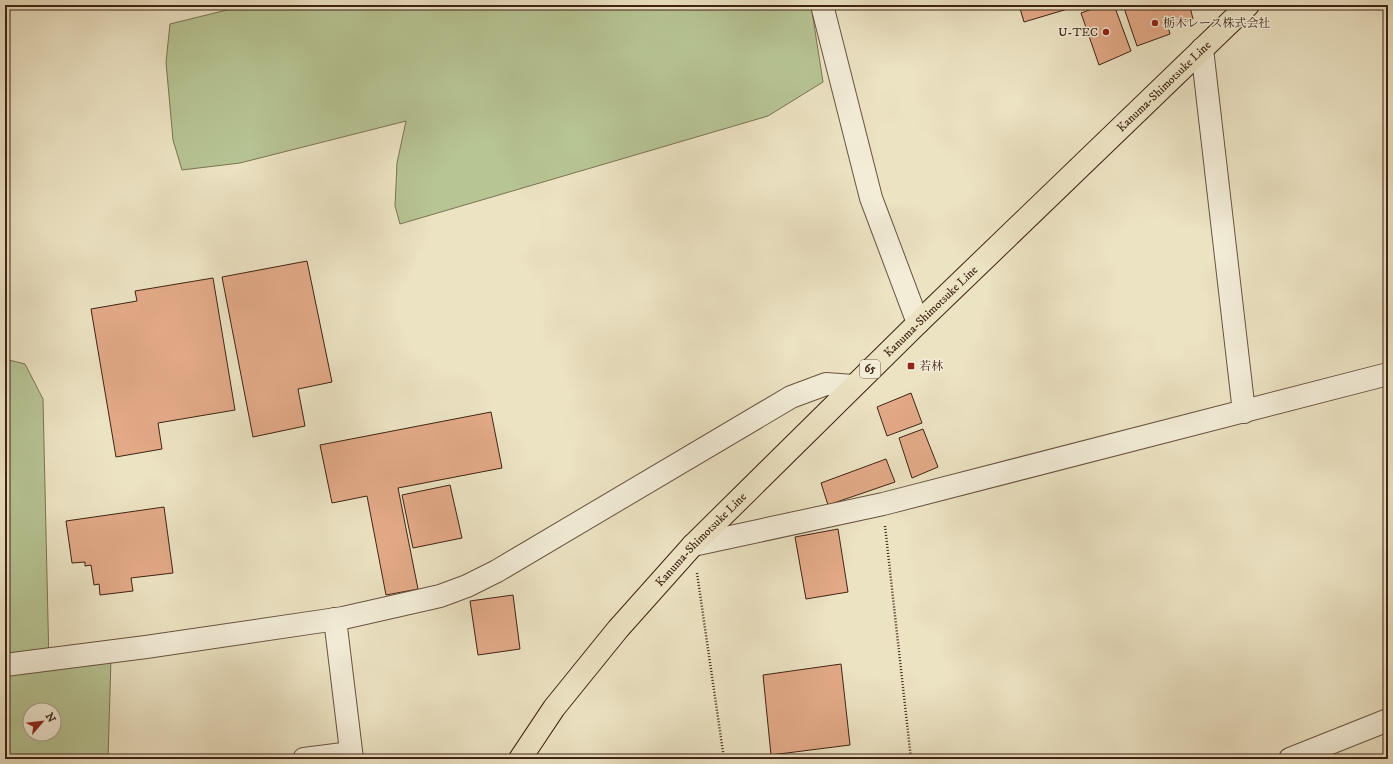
<svg xmlns="http://www.w3.org/2000/svg" width="1393" height="764" font-family="'IM FELL DW Pica','Noto Serif JP',serif">
<rect width="100%" height="100%" fill="#ece3c3"/>
<filter id="stains"><feTurbulence type="fractalNoise" baseFrequency=".005" numOctaves="4"/><feColorMatrix values="0 0 0 0 .2 0 0 0 0 .09 0 0 0 0 .02 0 0 0 .5 -.17"/></filter>
<radialGradient id="worn" r=".72"><stop offset=".6" stop-color="#630" stop-opacity="0"/><stop offset="1" stop-color="#630" stop-opacity=".3"/></radialGradient>
<g fill="#b7c494" stroke="#7b7454" fill-rule="evenodd">
<polygon points="247,5 811,5 823,82 768,116 400,224 395,206 397,163 406,121 240,163 182,170 173,140 166,62 170,24"/>
<path d="M 5,359 L 25,364 L 43,399 L 49,665 L 111,658 L 108,759 L 5,759 ZM 30,710 L 54,710 L 54,734 L 30,734 Z"/>
</g>
<g fill="#e3aa88" stroke="#3f2315">
<polygon points="1019,5 1081,5 1024,22"/>
<polygon points="1103,5 1114,5 1131,51 1099,65 1081,13"/>
<polygon points="1123,5 1195,5 1190,7 1193,19 1168,27 1170,34 1137,46"/>
<polygon points="307,261 332,382 298,389 305,426 253,437 222,277"/>
<polygon points="213,278 235,410 158,423 162,449 116,457 91,309 137,301 135,291"/>
<polygon points="911,393 922,423 887,436 877,407"/>
<polygon points="491,412 502,468 398,488 418,589 386,595 367,496 332,503 320,445"/>
<polygon points="923,429 938,467 912,478 899,438"/>
<polygon points="886,459 895,482 828,505 821,483"/>
<polygon points="450,485 462,538 413,548 402,495"/>
<polygon points="164,507 173,573 131,578 133,591 100,595 99,584 94,585 91,565 85,566 85,562 72,563 66,521"/>
<polygon points="838,529 848,592 806,599 795,537"/>
<polygon points="513,595 520,649 478,655 470,601"/>
<polygon points="841,664 850,745 771,755 763,675"/>
</g>
<g fill="none" stroke-linecap="round" stroke-linejoin="round">
<defs>
<g id="minor">
<polyline points="822,5 871,198 918,323"/>
<polyline points="1202,49 1244,412"/>
<polyline points="693,545 883,504 1388,374"/>
<polyline points="335,619 352,759"/>
<polyline points="5,665 146,647 343,618 440,596 467,586 497,571 791,397 826,384 853,386"/>
<polyline points="304,759 351,753"/>
<polyline points="1290,759 1388,720"/>
</g>
<g id="major">
<path id="s1" d="M 520,759 L 554,708 L 618,629 L 693,545 L 918,323 L 1248,5"/>
</g>
</defs>
<use href="#minor" stroke="#6a5340" stroke-width="24"/>
<use href="#major" stroke="#3f2315" stroke-width="24"/>
<g stroke="#3f2315" stroke-width="2.5" stroke-dasharray="1 2" stroke-linecap="butt">
<polyline points="885,526 911,759"/>
<polyline points="697,573 724,759"/>
</g>
<use href="#minor" stroke="#f3edd8" stroke-width="22"/>
<use href="#major" stroke="#ece3c3" stroke-width="22"/>
</g>
<g fill="#8f2418" stroke="#f3edd8" stroke-width="1.5">
<circle cx="1155" cy="23" r="4"/>
<circle cx="1106" cy="32" r="4"/>
<rect x="907" y="362" width="8" height="8" rx="2"/>
</g>
<g text-anchor="middle" dominant-baseline="central" stroke-width="3" stroke-linejoin="round" paint-order="stroke">
<rect fill="#f3edd8" stroke="#756050" stroke-width="1" x="860" y="360" width="20" height="18" rx="3"/>
<g font-size="11" font-weight="bold" fill="#3f2315">
<text x="870" y="369">65</text>
</g>
<g font-size="12" fill="#3f2315" stroke="#f3edd8" text-anchor="start">
<text x="1163" y="23">栃木レース株式会社</text>
<text x="1098" y="32" text-anchor="end">U-TEC</text>
<text x="919" y="366">若林</text>
</g>
<g font-size="12" fill="#3f2315" stroke="#f3edd8">
<text stroke="none"><textPath href="#s1" startOffset="933">Kanuma-Shimotsuke Line</textPath></text>
<text stroke="none"><textPath href="#s1" startOffset="609">Kanuma-Shimotsuke Line</textPath></text>
<text stroke="none"><textPath href="#s1" startOffset="285">Kanuma-Shimotsuke Line</textPath></text>
</g>
</g>
<rect width="1393" height="764" fill="none" stroke="#ece3c3" stroke-width="20"/>
<rect x="6" y="6" width="1381" height="752" fill="none" stroke="#3f2315" stroke-width="2"/>
<rect x="10" y="10" width="1373" height="744" fill="none" stroke="#3f2315"/>
<g transform="translate(42 722) rotate(62)"><circle r="19" fill="#f3edd8" stroke="#ab9c8a"/>
<path d="M0-3L7 15L0 10L-7 15Z" fill="#8f2418"/>
<text y="-6" font-size="11" font-weight="bold" text-anchor="middle" fill="#3f2315">N</text>
</g>
<rect width="100%" height="100%" filter="url(#stains)"/>
<rect width="100%" height="100%" fill="url(#worn)"/>
</svg>
